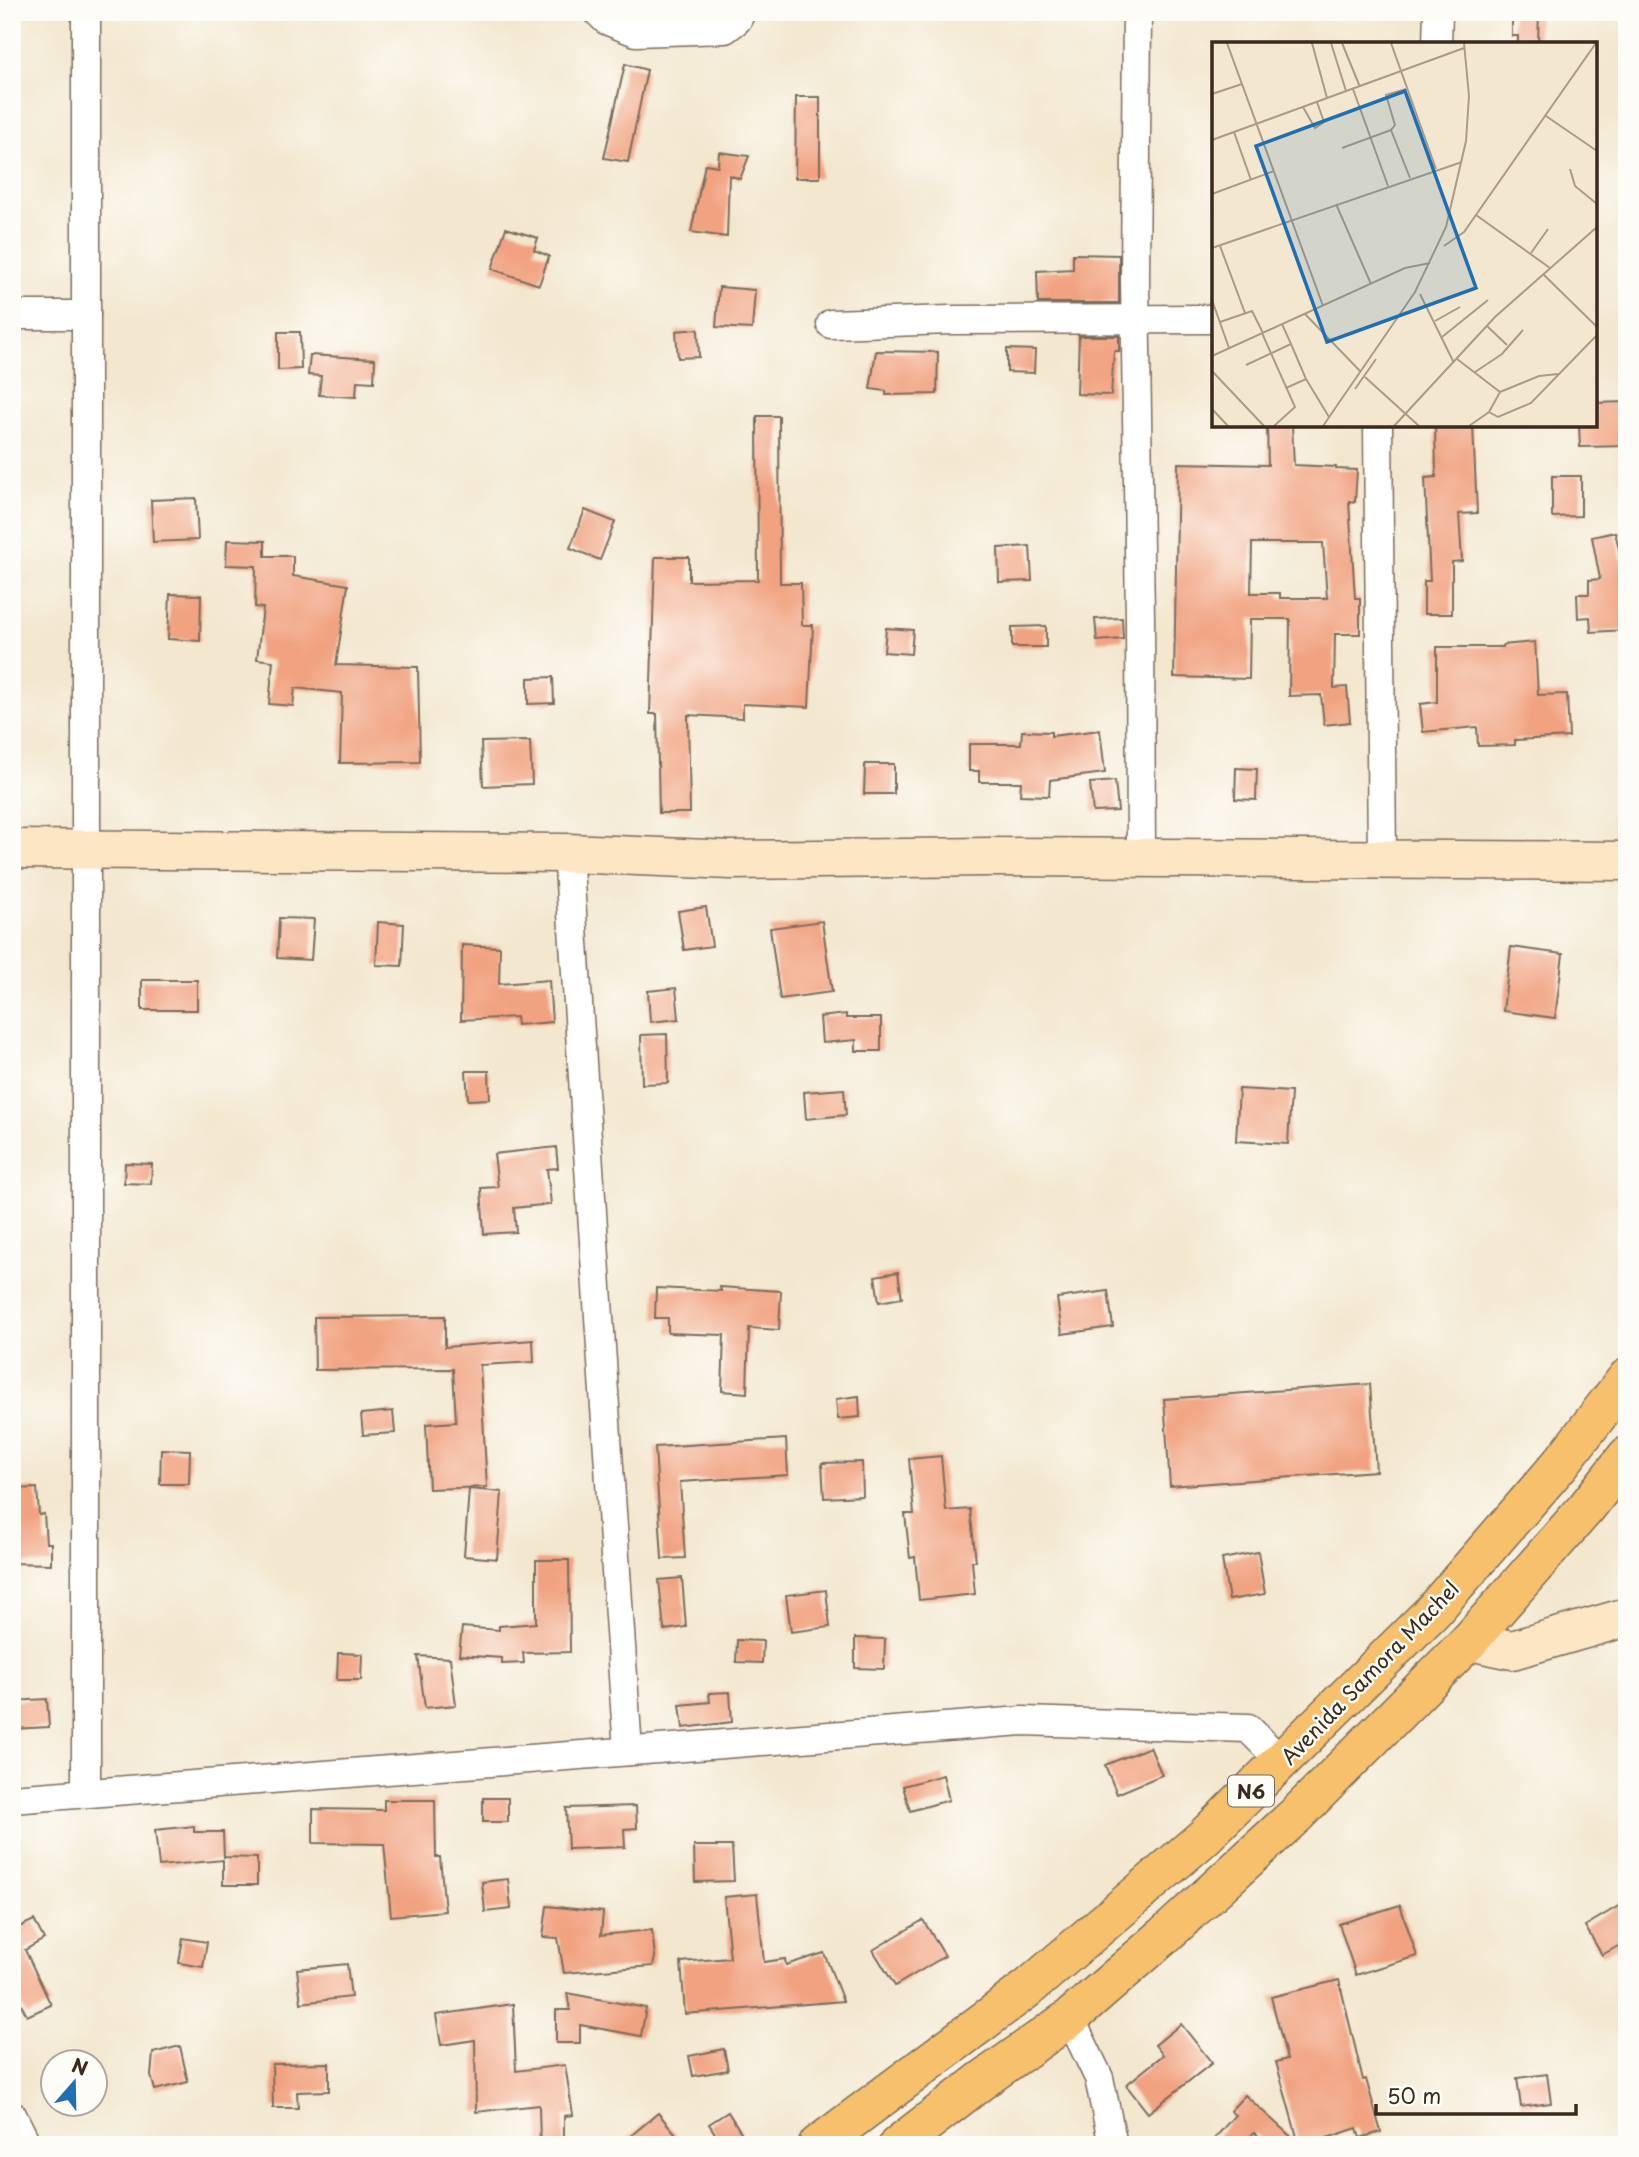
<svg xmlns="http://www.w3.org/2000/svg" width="1639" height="2157" font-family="'Playpen Sans',sans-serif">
<rect width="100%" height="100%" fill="#fdfcf7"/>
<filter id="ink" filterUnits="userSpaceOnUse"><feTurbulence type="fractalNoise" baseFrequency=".0143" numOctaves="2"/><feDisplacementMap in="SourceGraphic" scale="14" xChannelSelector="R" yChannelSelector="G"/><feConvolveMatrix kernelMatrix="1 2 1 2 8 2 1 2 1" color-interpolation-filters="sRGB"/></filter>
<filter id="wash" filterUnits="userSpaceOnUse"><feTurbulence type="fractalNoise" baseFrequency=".00686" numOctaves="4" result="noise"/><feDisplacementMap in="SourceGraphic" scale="28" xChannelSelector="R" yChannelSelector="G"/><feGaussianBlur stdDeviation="1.57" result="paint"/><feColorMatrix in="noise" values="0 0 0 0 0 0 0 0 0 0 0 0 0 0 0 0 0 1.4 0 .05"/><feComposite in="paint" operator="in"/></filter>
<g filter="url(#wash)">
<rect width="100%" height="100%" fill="#f3e7cf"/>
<g id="blocks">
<g fill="#f1a280" fill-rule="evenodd">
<polygon points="1512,12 1539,12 1538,44 1518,44 1518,36 1512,36"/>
<polygon points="625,64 647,70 628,162 604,158"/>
<polygon points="796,97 820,97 820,178 795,178"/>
<polygon points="719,152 749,156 740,179 729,175 727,237 691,232 705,164 718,166"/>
<polygon points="506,228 538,238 534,250 549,256 539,285 492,269"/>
<polygon points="1073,254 1119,255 1119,303 1038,303 1037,271 1073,269"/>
<polygon points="719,287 755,290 752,329 716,327"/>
<polygon points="698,329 699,357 678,358 676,331"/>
<polygon points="278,332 300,332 301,369 278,370"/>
<polygon points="1079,336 1119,336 1119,351 1114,351 1111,395 1077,394"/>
<polygon points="1007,349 1035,350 1034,373 1007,372"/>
<polygon points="876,351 938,352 937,394 886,395 886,391 870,389"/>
<polygon points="310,355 375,359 374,382 357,381 356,397 319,395 321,376 308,375"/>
<polygon points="1627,402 1627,446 1580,447 1579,425 1595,425 1595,403"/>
<polygon points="757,416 779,416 780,583 801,583 802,625 813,625 809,707 743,704 743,718 688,715 690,813 659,813 657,714 650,714 655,557 689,557 689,581 758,580"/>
<path d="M 1267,425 L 1292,425 L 1294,465 L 1336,467 L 1336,469 L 1357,470 L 1355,502 L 1349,501 L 1355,598 L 1360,598 L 1360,634 L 1335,634 L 1334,688 L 1347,687 L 1350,722 L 1324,725 L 1321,695 L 1289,696 L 1290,619 L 1250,619 L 1249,679 L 1174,677 L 1178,463 L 1268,465 ZM 1252,543 L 1323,543 L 1327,598 L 1280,598 L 1280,593 L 1251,593 Z"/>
<polygon points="1435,425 1473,425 1477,513 1459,514 1462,561 1452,562 1452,614 1424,614 1424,581 1430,581 1425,478 1436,477"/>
<polygon points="1552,476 1581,476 1581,516 1552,517"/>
<polygon points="196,498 198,540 153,542 151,500"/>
<polygon points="585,510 615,522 600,560 570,548"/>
<polygon points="1615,532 1627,583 1627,630 1591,632 1590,617 1578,618 1577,594 1589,594 1589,580 1600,579 1592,537"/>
<polygon points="227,540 265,541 265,556 293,556 293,576 348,585 336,665 418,667 420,762 340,763 342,693 295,688 293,706 269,704 273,661 257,659 263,608 255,607 256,566 226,565"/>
<polygon points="1030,546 1032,581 999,582 998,548"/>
<polygon points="170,594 201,595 200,641 168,639"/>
<polygon points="1122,618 1123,639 1097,641 1095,619"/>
<polygon points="1046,626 1046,647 1012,647 1012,627"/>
<polygon points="886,628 913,630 911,654 884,652"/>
<polygon points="1535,642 1538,695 1567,694 1569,737 1515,740 1515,745 1478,746 1477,727 1423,732 1420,704 1437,702 1437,647 1503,647 1503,645"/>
<polygon points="553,677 554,703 528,704 528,678"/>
<polygon points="1100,730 1105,773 1050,780 1049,796 1020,795 1021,782 979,782 979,771 969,771 969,744 1021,744 1022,731 1051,732 1051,736"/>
<polygon points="530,741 532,784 483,786 481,742"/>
<polygon points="865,764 894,764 894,794 864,794"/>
<polygon points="1236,768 1257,769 1256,800 1235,799"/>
<polygon points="1115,781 1118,811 1093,812 1090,783"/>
<polygon points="706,907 712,946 684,950 678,911"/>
<polygon points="279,918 314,919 311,960 277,958"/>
<polygon points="822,921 832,992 780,999 770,928"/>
<polygon points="378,922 404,924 402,966 376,965"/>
<polygon points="462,945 500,947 499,984 549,980 552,1022 517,1025 516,1017 461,1020"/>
<polygon points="1511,947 1563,954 1555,1018 1503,1011"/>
<rect x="142" y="980" width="55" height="30"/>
<polygon points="676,988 679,1019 650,1022 648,991"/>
<polygon points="846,1014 846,1018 881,1018 881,1051 856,1051 856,1040 822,1043 820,1017"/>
<polygon points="667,1034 668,1083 642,1084 641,1035"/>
<polygon points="466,1071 489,1071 490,1099 468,1100"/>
<polygon points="844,1089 846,1115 806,1119 804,1092"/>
<polygon points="1239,1089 1291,1092 1288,1144 1236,1141"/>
<polygon points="556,1147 558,1168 547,1169 551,1204 514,1208 516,1232 484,1234 481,1188 498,1187 494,1154"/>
<polygon points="125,1163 152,1164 151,1184 124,1183"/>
<polygon points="898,1272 902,1298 879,1302 875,1276"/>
<polygon points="720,1287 781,1291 779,1330 749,1328 747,1393 722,1391 724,1335 668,1333 668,1318 655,1318 656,1288 721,1291"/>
<polygon points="1108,1291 1113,1327 1062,1334 1057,1298"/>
<polygon points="445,1316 445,1347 533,1340 534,1362 480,1365 487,1487 429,1489 426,1424 456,1422 453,1369 315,1370 314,1317"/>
<polygon points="1370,1384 1376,1471 1170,1486 1164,1399"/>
<polygon points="859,1396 860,1417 838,1419 836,1399"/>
<polygon points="393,1411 395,1433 363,1435 361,1414"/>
<polygon points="786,1439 788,1475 680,1482 685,1558 662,1559 655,1447"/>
<polygon points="161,1449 190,1450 189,1484 160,1484"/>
<polygon points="941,1456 946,1511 970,1509 976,1561 972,1561 975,1594 919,1600 915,1557 910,1558 905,1514 914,1514 909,1459"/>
<polygon points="862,1462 863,1496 824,1498 822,1463"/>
<polygon points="37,1488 39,1515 44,1514 46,1543 51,1543 51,1564 12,1563 12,1489"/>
<polygon points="469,1489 502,1492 497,1559 464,1556"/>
<polygon points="1258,1552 1265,1594 1229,1600 1222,1559"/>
<polygon points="536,1560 569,1560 570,1652 523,1653 524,1663 502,1664 502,1658 459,1655 462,1627 499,1630 499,1626 536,1623"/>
<polygon points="682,1578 686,1627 664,1630 659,1580"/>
<polygon points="826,1590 830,1627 791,1632 786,1595"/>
<polygon points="855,1638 885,1639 884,1669 855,1668"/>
<polygon points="737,1640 763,1641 762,1663 736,1662"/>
<polygon points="338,1653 362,1654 361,1680 337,1680"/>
<polygon points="418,1656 450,1658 456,1705 425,1708"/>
<polygon points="730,1692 732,1722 683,1728 680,1705 710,1702 709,1693"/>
<polygon points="47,1699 49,1727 12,1729 12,1701"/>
<polygon points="1150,1747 1162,1775 1117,1794 1105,1765"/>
<polygon points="943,1775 949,1800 910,1811 903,1786"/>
<rect x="483" y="1798" width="25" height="24"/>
<polygon points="384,1800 435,1800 436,1857 440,1857 445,1911 391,1916 384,1844 313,1843 313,1809 384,1810"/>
<polygon points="636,1806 637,1828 624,1829 625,1847 568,1849 566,1808"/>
<polygon points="194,1826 194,1832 223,1832 224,1857 257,1858 257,1885 223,1885 223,1860 159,1866 155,1830"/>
<polygon points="694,1846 732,1846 734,1881 695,1882"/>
<polygon points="508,1879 511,1909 485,1912 482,1882"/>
<polygon points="757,1894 764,1962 785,1959 786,1965 824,1953 843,2001 685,2014 681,1962 730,1958 724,1897"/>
<polygon points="1627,1901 1627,1941 1602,1955 1585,1926"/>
<polygon points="1400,1905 1417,1956 1356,1975 1339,1924"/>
<polygon points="547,1906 603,1912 601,1935 652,1930 655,1957 653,1966 564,1973 558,1938 543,1937"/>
<polygon points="34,1920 44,1939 25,1950 51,2005 27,2016 12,1987 12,1923 15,1929"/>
<polygon points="923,1920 945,1956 895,1986 873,1950"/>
<polygon points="183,1938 207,1942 203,1967 179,1963"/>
<polygon points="347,1964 351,1997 301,2003 297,1969"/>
<polygon points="1339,1980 1363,2080 1366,2079 1381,2132 1360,2138 1357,2128 1306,2145 1268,2145 1254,2133 1243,2145 1209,2145 1235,2115 1230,2111 1245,2095 1299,2144 1276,2062 1287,2059 1271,1997"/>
<polygon points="567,1993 646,2008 641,2036 580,2025 580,2043 556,2043 556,2010 570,2010"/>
<polygon points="513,2004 516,2071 565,2065 573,2115 564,2116 564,2145 540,2145 539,2105 476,2112 475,2040 441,2045 436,2015"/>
<polygon points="1181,2024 1212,2063 1148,2113 1126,2085 1163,2055 1155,2045"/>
<polygon points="180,2046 188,2082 155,2090 151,2076 153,2053"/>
<polygon points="724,2049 728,2070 693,2076 689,2056"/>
<polygon points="329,2063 329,2091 297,2092 298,2108 273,2108 272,2064"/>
<polygon points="1547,2074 1551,2103 1521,2107 1517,2078"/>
<polygon points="728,2112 749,2145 722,2145 709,2124"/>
<polygon points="658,2113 676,2134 663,2145 620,2145"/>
</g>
</g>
</g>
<g filter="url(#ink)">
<use href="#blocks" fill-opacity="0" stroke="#7b6c5c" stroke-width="2"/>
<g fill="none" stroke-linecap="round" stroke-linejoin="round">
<defs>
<g id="street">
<polyline points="598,12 606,20 636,32 725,29 737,20 741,12"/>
<polyline points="1137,12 1135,281 1140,617 1141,858"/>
<polyline points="1437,44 1438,12"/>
<polyline points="12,315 86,315"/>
<polyline points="831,324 950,320 1214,319"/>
<polyline points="1378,425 1382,859"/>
<polyline points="568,853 628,1751"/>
<polyline points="86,1792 86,12"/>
<polyline points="12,1799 1022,1721 1248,1728 1281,1761"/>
<polyline points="1070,2018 1099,2078 1113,2145"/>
<polyline points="12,2115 27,2145"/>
</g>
<g id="secondary">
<polyline points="12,849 568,853 731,860 990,857 1627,861"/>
<polyline points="1469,1641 1512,1650 1627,1617"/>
</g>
<g id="highway">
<polyline points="818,2145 1028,1988 1203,1838 1432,1612 1561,1463 1627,1378"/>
<polyline points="898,2145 981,2081 1070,2018 1165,1935 1296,1815 1469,1641 1586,1508 1627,1456"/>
</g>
</defs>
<use href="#street" stroke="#7b6c5c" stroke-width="31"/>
<use href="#secondary" stroke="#7b6c5c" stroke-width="41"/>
<use href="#highway" stroke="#7b6c5c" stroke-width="41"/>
<use href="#street" stroke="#fff" stroke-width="28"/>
<use href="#secondary" stroke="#fce6c4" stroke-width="38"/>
<use href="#highway" stroke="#f7c06c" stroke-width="38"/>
</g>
</g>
<g text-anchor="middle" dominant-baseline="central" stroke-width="5" stroke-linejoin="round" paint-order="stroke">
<rect fill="#fdfcf7" stroke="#75695f" stroke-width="2" x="1228" y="1775.5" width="46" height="31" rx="5"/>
<g font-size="19" font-weight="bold" fill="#3b2a1e">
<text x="1251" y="1791">N6</text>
</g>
<g font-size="21" fill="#3b2a1e" stroke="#fdfcf7">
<text transform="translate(1369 1672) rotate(-46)">Avenida Samora Machel</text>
</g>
</g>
<g transform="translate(1212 42)">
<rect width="385" height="385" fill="#f3e7cf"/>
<path fill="none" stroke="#a99b88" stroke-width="2" d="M 15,1 L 111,264M 100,1 L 115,56M 119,1 L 134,49M 130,1 L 148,45M 179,1 L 224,127M 141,47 L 176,144M 194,47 L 174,53 L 183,83 L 179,88 L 198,136M 0,52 L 30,42M 91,65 L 103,86 L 112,80 L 105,60M 334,74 L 385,109M 22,90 L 39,138M 0,98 L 252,6M 130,106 L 179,88M 358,127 L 363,144 L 385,162M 0,152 L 62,129M 124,162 L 159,242M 264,173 L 338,226M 8,204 L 33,271M 232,204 L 252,190 L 384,1M 0,206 L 250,120M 319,211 L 336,187M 331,232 L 385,285M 208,252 L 241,319M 0,258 L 17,306M 93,272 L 148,329M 223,279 L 248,265M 8,280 L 40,269 L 51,291M 275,284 L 295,303M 50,291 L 83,365 L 62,384M 230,295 L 276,258M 79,302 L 94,337M 0,314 L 193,226 L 218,221M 245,317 L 288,350M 34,323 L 79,302 L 70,282M 0,329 L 52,384M 263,330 L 290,312 L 311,288M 153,335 L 207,384M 74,346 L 94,337 L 117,375M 143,347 L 164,317M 288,350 L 327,334 L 346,332M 0,367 L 16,384M 277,370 L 286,375 L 319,361 L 385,293M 111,384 L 203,250 L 234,185 L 254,99 L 257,54 L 252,1M 182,384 L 283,275 L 385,185M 257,384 L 277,370 L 288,350"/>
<path fill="#1f6fb2" fill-opacity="0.15" stroke="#1f6fb2" stroke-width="3.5" d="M 193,49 L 264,246 L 115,300 L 44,104 Z"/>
<rect width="385" height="385" fill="none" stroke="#3b2a1e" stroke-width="3.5"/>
</g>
<rect width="1639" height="2157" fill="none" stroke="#fdfcf7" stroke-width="42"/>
<g transform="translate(74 2083) rotate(20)"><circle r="33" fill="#fdfcf7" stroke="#afa8a0" stroke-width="2"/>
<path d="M0-5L12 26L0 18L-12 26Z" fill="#1f6fb2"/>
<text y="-10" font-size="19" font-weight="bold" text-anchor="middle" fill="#3b2a1e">N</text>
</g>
<path d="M1376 2104v10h200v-10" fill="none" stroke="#3b2a1e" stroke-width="3.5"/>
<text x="1387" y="2104" font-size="21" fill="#3b2a1e" stroke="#fdfcf7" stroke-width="5" paint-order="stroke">50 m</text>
</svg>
